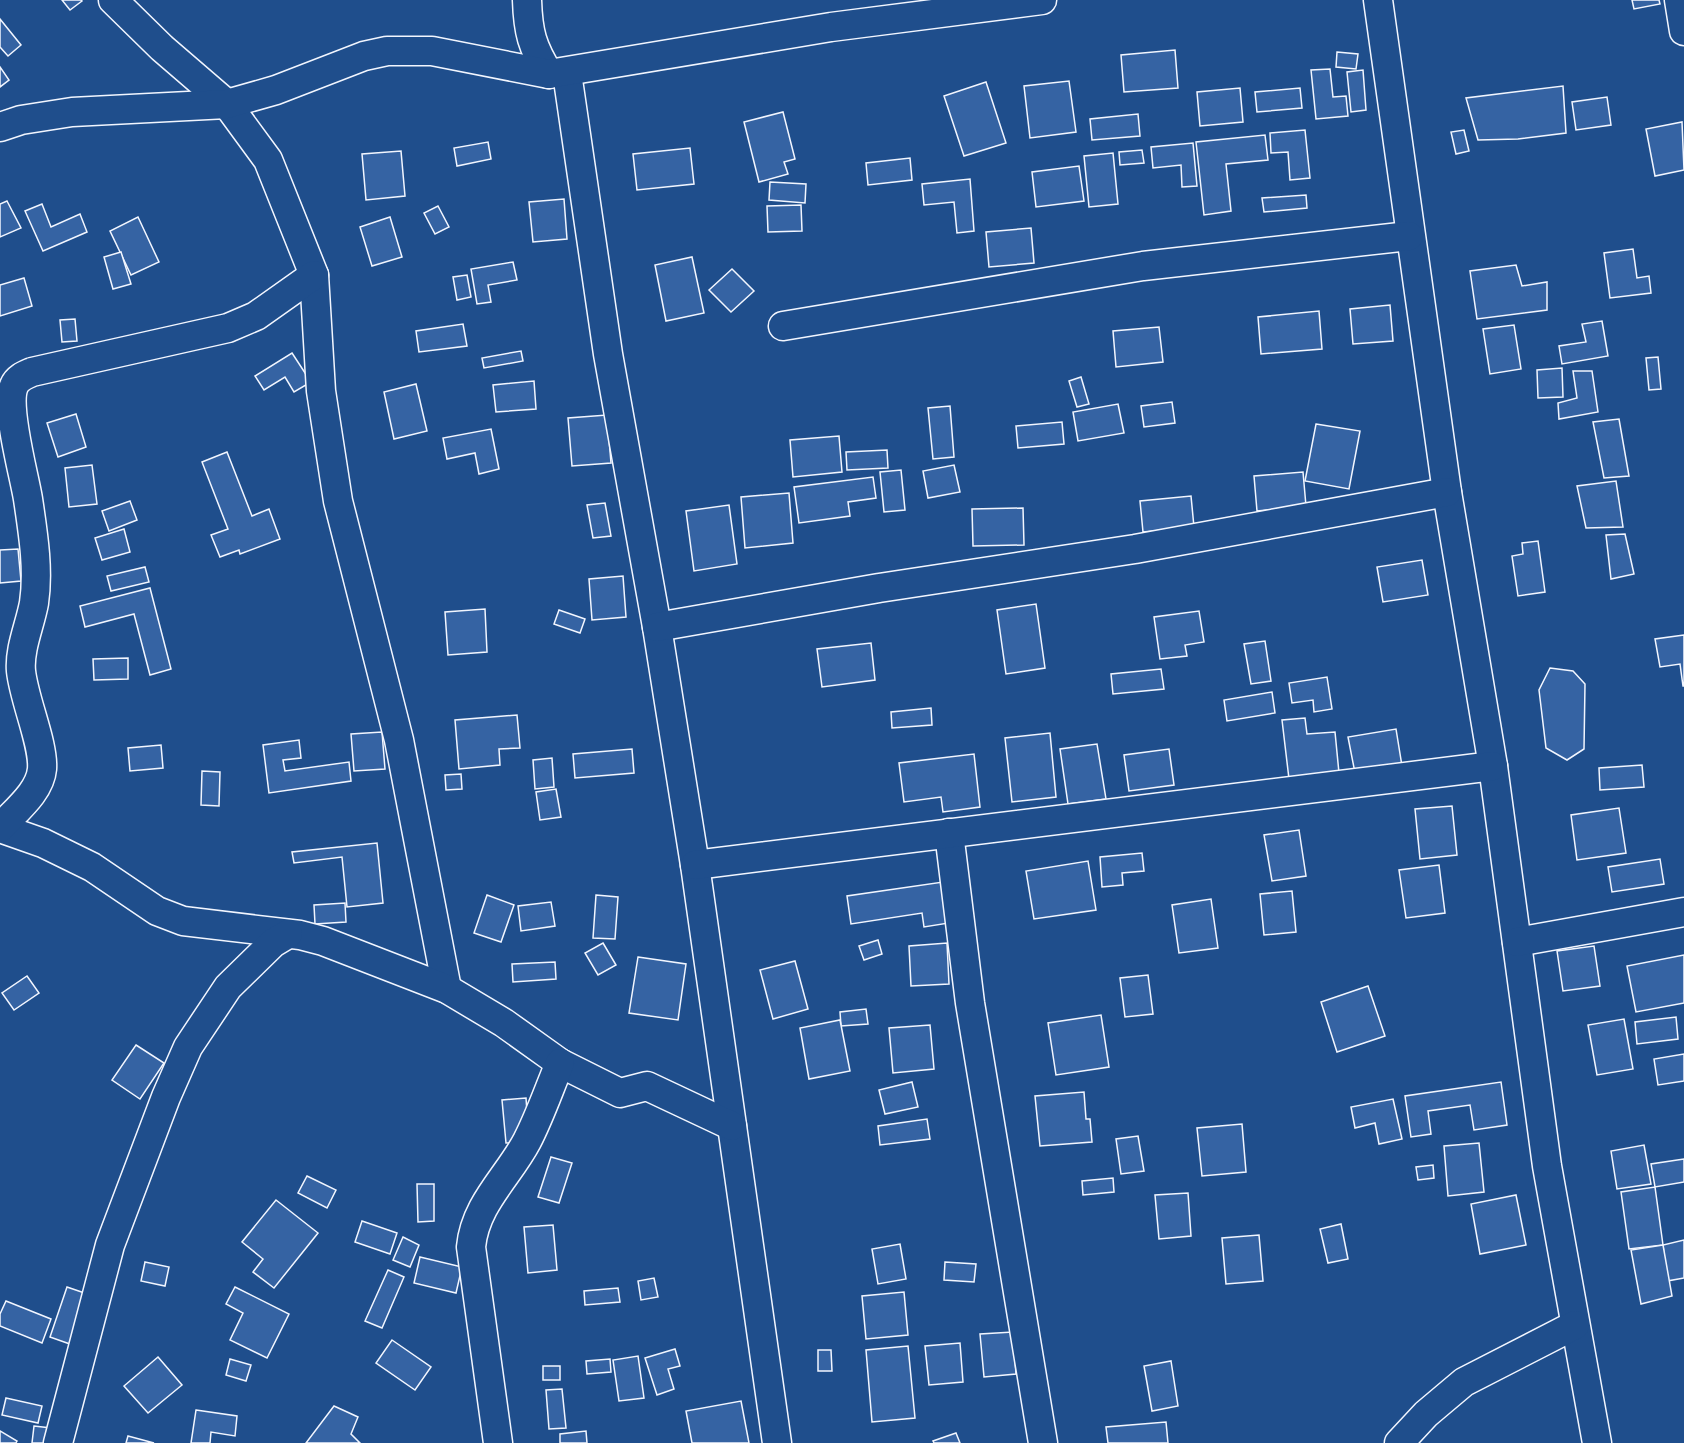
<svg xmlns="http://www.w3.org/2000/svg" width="1684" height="1443" font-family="Rubik,sans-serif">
<rect width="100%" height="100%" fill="#1f4e8c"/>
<g fill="#3563a3" stroke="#f2f6ff" stroke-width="1.5">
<polygon points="62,0 81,0 82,1 70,10"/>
<polygon points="1632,0 1659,0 1660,4 1634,9"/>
<polygon points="0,19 21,45 8,56 0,47"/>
<polygon points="1175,50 1178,88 1124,92 1121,55"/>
<polygon points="1337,52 1358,54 1356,69 1336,67"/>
<polygon points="0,67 9,80 0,87"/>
<polygon points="1330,69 1333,97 1346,96 1348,116 1316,119 1311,70"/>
<polygon points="1363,70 1366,110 1351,112 1347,72"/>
<polygon points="1069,81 1076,132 1030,138 1024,86"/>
<polygon points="986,82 1006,143 964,156 944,96"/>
<polygon points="1563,86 1566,133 1518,139 1478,140 1466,98"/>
<polygon points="1240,88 1243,122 1200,126 1197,92"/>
<polygon points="1300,88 1302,108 1257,112 1255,92"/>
<polygon points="1607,97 1611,125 1576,130 1572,102"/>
<polygon points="783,112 795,159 784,162 788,174 759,182 744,122"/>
<polygon points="1138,114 1140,136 1092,140 1090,119"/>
<polygon points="1682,122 1684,170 1655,176 1646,129"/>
<polygon points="1305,130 1310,178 1290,180 1288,152 1271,153 1270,133"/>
<polygon points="1464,130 1469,151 1456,154 1451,132"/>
<polygon points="1265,135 1268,160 1226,164 1231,211 1204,215 1196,142"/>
<polygon points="488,142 491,159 457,166 454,148"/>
<polygon points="1193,143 1197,186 1182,187 1181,165 1153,168 1151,147"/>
<polygon points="690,148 694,184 637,190 633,154"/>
<polygon points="1142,150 1144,163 1120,165 1119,152"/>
<polygon points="401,151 405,196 366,200 362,154"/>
<polygon points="1113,153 1118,204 1089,207 1084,156"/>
<polygon points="910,158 912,180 868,185 866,163"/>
<polygon points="1079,166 1084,201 1036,207 1032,172"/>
<polygon points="970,179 974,231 957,233 954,202 924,205 922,184"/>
<polygon points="770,182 806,184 805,203 769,200"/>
<polygon points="1306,195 1307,208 1264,212 1262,198"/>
<polygon points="564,199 567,239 533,242 529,202"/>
<polygon points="7,201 21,228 0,237 0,204"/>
<polygon points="42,204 51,227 80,214 87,232 43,251 25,211"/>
<polygon points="801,205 802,231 768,232 767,206"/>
<polygon points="438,206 449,227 435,234 424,213"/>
<polygon points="138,217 159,262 131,275 110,231"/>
<polygon points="390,217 402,257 372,266 360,227"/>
<polygon points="1031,228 1034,263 989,267 986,232"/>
<polygon points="1633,249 1637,278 1649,276 1651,293 1610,298 1604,253"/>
<polygon points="121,252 131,284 113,289 104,257"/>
<polygon points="692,257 704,313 666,321 655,265"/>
<polygon points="513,262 517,280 488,285 491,302 477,304 471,269"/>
<polygon points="1516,265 1522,286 1547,282 1547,310 1477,319 1470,271"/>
<polygon points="732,269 754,291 731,312 709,290"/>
<polygon points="467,275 471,297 457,300 453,277"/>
<polygon points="24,278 32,306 0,316 0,285"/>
<polygon points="1390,305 1393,341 1353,344 1350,309"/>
<polygon points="1319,311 1322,349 1261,354 1258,317"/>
<polygon points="75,319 77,341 62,342 60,320"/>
<polygon points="1602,321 1608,356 1562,364 1559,346 1586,342 1582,324"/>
<polygon points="463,324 467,346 419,352 416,331"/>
<polygon points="1514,325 1521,369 1490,374 1483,329"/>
<polygon points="1159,327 1163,362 1116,367 1113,331"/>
<polygon points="521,351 523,361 484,368 482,358"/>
<polygon points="292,353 311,382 294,392 285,377 264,390 255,376"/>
<polygon points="1658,357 1661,389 1649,390 1646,358"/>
<polygon points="1562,368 1563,397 1538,398 1537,370"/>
<polygon points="1573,371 1592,371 1598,412 1559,419 1558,403 1577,398"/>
<polygon points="1081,377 1089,404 1077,407 1069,381"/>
<polygon points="534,381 536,409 496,412 493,385"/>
<polygon points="416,384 427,431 394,439 384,392"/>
<polygon points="1172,402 1175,423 1144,427 1141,406"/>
<polygon points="1118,404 1124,433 1078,441 1073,412"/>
<polygon points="950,406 954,457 933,459 928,408"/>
<polygon points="76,414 86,447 58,457 47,423"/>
<polygon points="607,415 611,463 572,466 568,418"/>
<polygon points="1619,419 1629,476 1604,478 1593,422"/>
<polygon points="1062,422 1064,444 1018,448 1016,426"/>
<polygon points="1316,424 1360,431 1349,489 1305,481"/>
<polygon points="491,429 499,469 479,474 475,453 447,459 443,438"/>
<polygon points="839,436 842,472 793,477 790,440"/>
<polygon points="887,450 888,468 847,470 846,452"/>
<polygon points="227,452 252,516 269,509 280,539 240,554 239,550 220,557 211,535 228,529 202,462"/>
<polygon points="92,465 97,504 69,507 65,468"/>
<polygon points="954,465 960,492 928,498 923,471"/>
<polygon points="901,470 905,510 884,512 880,472"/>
<polygon points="1303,472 1306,506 1257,511 1254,476"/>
<polygon points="873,477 876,498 848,502 850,516 799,523 794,487"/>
<polygon points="1616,481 1623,527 1586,528 1577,486"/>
<polygon points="789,493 793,543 745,548 741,497"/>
<polygon points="1191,496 1194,527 1143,532 1140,501"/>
<polygon points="130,501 137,520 109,531 102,511"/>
<polygon points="605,503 611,536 593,538 587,505"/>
<polygon points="729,505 737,564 694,571 686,511"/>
<polygon points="1023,508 1024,545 973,546 972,509"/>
<polygon points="124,529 130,552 102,560 95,538"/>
<polygon points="1625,534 1634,574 1611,579 1606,535"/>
<polygon points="1538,541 1545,592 1518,596 1512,556 1523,554 1522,543"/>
<polygon points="18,549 21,581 0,583 0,550"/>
<polygon points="1422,560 1428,595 1383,602 1377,567"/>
<polygon points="145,567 149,582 111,591 107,576"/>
<polygon points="623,576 626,617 592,620 589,579"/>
<polygon points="150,588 171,669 150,675 134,614 85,627 80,606"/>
<polygon points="1036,604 1045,668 1006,674 997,610"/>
<polygon points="485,609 487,652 448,655 445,612"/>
<polygon points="559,610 585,619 580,633 554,624"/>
<polygon points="1199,611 1204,642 1185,645 1187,656 1160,659 1154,617"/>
<polygon points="1684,635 1684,686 1683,686 1680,664 1660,667 1655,639"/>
<polygon points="1265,641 1271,681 1251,684 1244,644"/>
<polygon points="871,643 875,680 822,687 817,649"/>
<polygon points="128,658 128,679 94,680 93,659"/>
<polygon points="1550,668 1573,671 1585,684 1584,749 1567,760 1546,748 1539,690"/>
<polygon points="1161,669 1164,689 1113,694 1111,674"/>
<polygon points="1327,677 1332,709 1314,712 1313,700 1292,703 1289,683"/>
<polygon points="1272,692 1275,713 1227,721 1224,700"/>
<polygon points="931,708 932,725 892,728 891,712"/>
<polygon points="517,715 520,748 499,749 500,765 459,769 455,720"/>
<polygon points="1305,718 1307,734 1335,732 1339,773 1289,779 1282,720"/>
<polygon points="1396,729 1402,766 1355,773 1348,737"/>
<polygon points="382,732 385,769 354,771 351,734"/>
<polygon points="1050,733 1056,797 1012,802 1005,738"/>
<polygon points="299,740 301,758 283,760 285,771 349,762 351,781 269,793 263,745"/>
<polygon points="1097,744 1106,799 1068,804 1060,749"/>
<polygon points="161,745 163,768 130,771 128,748"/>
<polygon points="632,749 634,773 575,778 573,754"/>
<polygon points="1169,749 1174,785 1129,791 1124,755"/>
<polygon points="974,754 980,807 943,812 941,797 904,802 899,763"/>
<polygon points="552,758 554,787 535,789 533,760"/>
<polygon points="1642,765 1644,787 1600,790 1599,768"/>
<polygon points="202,771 220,772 219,806 201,805"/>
<polygon points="461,774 462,789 446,790 445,775"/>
<polygon points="556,789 561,817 540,820 536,792"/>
<polygon points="1452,806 1457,855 1420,859 1415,809"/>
<polygon points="1619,808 1626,853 1577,860 1571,815"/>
<polygon points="1299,830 1306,876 1272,881 1264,835"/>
<polygon points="377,843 383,903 347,907 342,857 294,863 292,852"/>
<polygon points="1142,853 1144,871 1122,873 1123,885 1102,887 1100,857"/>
<polygon points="1660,859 1664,884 1612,892 1608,867"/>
<polygon points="1088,861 1096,910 1034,919 1026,871"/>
<polygon points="1439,865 1445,913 1406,918 1399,870"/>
<polygon points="943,882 949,923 924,927 922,913 851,924 847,896"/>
<polygon points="1292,891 1296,932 1264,935 1260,894"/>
<polygon points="487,895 514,905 501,942 474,933"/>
<polygon points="596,895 618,897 615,939 593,938"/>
<polygon points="1211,899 1218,948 1179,953 1172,905"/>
<polygon points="551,902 555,926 521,931 518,906"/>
<polygon points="345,903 346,922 315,924 314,905"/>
<polygon points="878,940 882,954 864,960 859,946"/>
<polygon points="603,943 616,965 598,975 585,953"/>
<polygon points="947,943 949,984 911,986 909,946"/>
<polygon points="1594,946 1600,986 1563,991 1557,951"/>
<polygon points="1684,955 1684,1003 1636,1012 1627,966"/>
<polygon points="638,957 686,964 678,1020 629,1013"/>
<polygon points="795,961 808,1009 773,1019 760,970"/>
<polygon points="555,962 556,979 513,982 512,964"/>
<polygon points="1148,975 1153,1014 1125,1017 1120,978"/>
<polygon points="27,976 39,993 14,1010 2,993"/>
<polygon points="1368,986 1385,1036 1337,1052 1321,1002"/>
<polygon points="866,1009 868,1024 841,1026 840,1012"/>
<polygon points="1101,1015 1109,1067 1056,1075 1048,1023"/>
<polygon points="1676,1017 1678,1039 1637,1044 1635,1022"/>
<polygon points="1624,1019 1633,1069 1597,1075 1588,1025"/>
<polygon points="840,1020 850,1071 809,1079 800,1028"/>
<polygon points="930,1025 934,1069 893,1073 889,1028"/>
<polygon points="136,1045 164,1063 140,1099 112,1080"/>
<polygon points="1684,1054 1684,1081 1658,1085 1654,1059"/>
<polygon points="912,1082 918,1107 885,1114 879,1090"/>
<polygon points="1501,1082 1507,1125 1474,1130 1470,1105 1428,1111 1431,1134 1411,1137 1405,1096"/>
<polygon points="1084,1092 1086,1119 1090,1119 1092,1142 1040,1146 1035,1096"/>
<polygon points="526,1098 529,1141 506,1143 502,1100"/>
<polygon points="1393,1099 1402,1139 1379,1144 1375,1123 1355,1128 1351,1107"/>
<polygon points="927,1119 930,1139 880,1145 878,1126"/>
<polygon points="1242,1124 1246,1172 1202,1176 1197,1128"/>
<polygon points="1138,1136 1144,1171 1121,1174 1116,1139"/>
<polygon points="1479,1143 1484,1192 1448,1196 1444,1146"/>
<polygon points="1644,1145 1651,1184 1617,1189 1611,1151"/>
<polygon points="551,1157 572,1163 559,1203 538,1197"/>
<polygon points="1684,1159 1684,1182 1655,1187 1651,1164"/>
<polygon points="1433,1165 1434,1178 1418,1180 1416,1167"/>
<polygon points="307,1176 336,1190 327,1208 298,1193"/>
<polygon points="1113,1178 1114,1192 1083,1195 1082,1181"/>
<polygon points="417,1184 434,1184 434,1221 418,1222"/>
<polygon points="1655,1187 1663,1245 1629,1249 1621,1192"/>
<polygon points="1188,1193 1191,1236 1159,1239 1155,1195"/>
<polygon points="1516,1195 1526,1245 1480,1254 1471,1204"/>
<polygon points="276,1200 318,1233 274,1288 253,1272 263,1259 242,1242"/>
<polygon points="362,1221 397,1233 390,1254 355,1242"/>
<polygon points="1341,1224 1348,1259 1328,1263 1320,1229"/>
<polygon points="553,1225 557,1270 528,1273 524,1227"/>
<polygon points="1259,1235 1263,1281 1226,1284 1222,1238"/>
<polygon points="403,1237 419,1245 410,1267 393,1260"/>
<polygon points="1684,1240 1684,1278 1667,1281 1663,1245"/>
<polygon points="900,1244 906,1279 878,1284 872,1249"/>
<polygon points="1663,1245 1672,1296 1641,1304 1631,1250"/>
<polygon points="420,1257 462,1267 456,1293 414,1283"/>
<polygon points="145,1262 169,1267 165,1286 141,1281"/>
<polygon points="945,1262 976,1264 974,1282 944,1280"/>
<polygon points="388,1270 404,1277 382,1328 365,1321"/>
<polygon points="654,1278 658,1297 641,1300 638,1281"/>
<polygon points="67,1287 102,1299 84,1349 50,1337"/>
<polygon points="235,1287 289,1314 267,1358 230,1340 243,1313 226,1304"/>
<polygon points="618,1288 620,1302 585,1305 584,1291"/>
<polygon points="904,1292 908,1335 866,1339 862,1296"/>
<polygon points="6,1301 51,1319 42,1343 0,1326 0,1314"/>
<polygon points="1013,1332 1016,1374 984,1377 980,1334"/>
<polygon points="392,1340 431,1367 415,1390 376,1363"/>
<polygon points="960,1343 963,1382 929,1385 925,1346"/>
<polygon points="908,1346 915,1418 872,1422 866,1350"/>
<polygon points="675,1349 680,1366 668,1369 674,1389 657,1395 645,1358"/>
<polygon points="818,1350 831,1350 832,1371 818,1371"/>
<polygon points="638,1356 644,1398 619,1401 613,1360"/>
<polygon points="158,1357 182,1385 148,1413 124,1386"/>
<polygon points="230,1359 251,1365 246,1381 226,1375"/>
<polygon points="610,1359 611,1372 587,1374 586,1361"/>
<polygon points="1171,1361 1178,1406 1152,1411 1144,1366"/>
<rect x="543" y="1366" width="17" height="14"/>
<polygon points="562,1389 566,1428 549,1429 546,1390"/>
<polygon points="6,1398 42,1406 38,1423 2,1415"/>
<polygon points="741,1401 749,1443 692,1443 686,1411"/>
<polygon points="334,1406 358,1417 351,1434 360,1443 306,1443"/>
<polygon points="196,1410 237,1416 235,1436 211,1432 210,1443 191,1443"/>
<polygon points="1166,1422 1168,1443 1108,1443 1106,1427"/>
<polygon points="34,1426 68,1430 66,1443 32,1443"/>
<polygon points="0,1431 17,1441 16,1443 0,1443"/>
<polygon points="586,1431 587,1443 560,1443 560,1434"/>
<polygon points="956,1433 960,1443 934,1443 933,1441"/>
<polygon points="128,1436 154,1443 126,1443"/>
</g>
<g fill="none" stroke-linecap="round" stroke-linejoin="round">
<defs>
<g id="minor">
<polyline points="113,0 162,48 227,104 268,160 314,275 321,391 338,501 399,740 447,989"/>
<path d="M 527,0 C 528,32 532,47 549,74"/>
<polyline points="1378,0 1447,492 1493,766 1547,1166 1597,1443"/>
<polyline points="1679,0 1684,31"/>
<polyline points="567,73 608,354 657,627 695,865 777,1443"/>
<polyline points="0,127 21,120 72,112 227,104 276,90 364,56 387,51 432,51 549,74 831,27 1042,0"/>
<polyline points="783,326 1143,266 1409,236"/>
<polyline points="657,627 879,588 1135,549 1447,492"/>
<polyline points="0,828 43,843 92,867 157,911 183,921 300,935 323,941 447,989 504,1023 560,1063 620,1093 647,1086 732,1126"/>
<path d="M 0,828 C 15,811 40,792 42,769 C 44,744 24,700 21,671 C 19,649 30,625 34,603 C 39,569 33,533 28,499 C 24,474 5,407 14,386 C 17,378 25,375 32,372 L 228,328 L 256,316 L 314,275"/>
<polyline points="949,833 970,1003 1043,1443"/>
<polyline points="695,865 1493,766"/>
<polyline points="1517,942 1684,912"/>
<polyline points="58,1443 110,1245 166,1097 188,1047 228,987 273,943 288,934"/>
<path d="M 498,1443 L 471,1247 C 475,1204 508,1177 527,1141 C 540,1116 549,1089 560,1063"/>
<polyline points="1399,1443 1426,1414 1464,1382 1575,1325"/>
</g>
</defs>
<use href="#minor" stroke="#f2f6ff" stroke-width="31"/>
<use href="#minor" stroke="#1f4e8c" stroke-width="28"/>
</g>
</svg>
